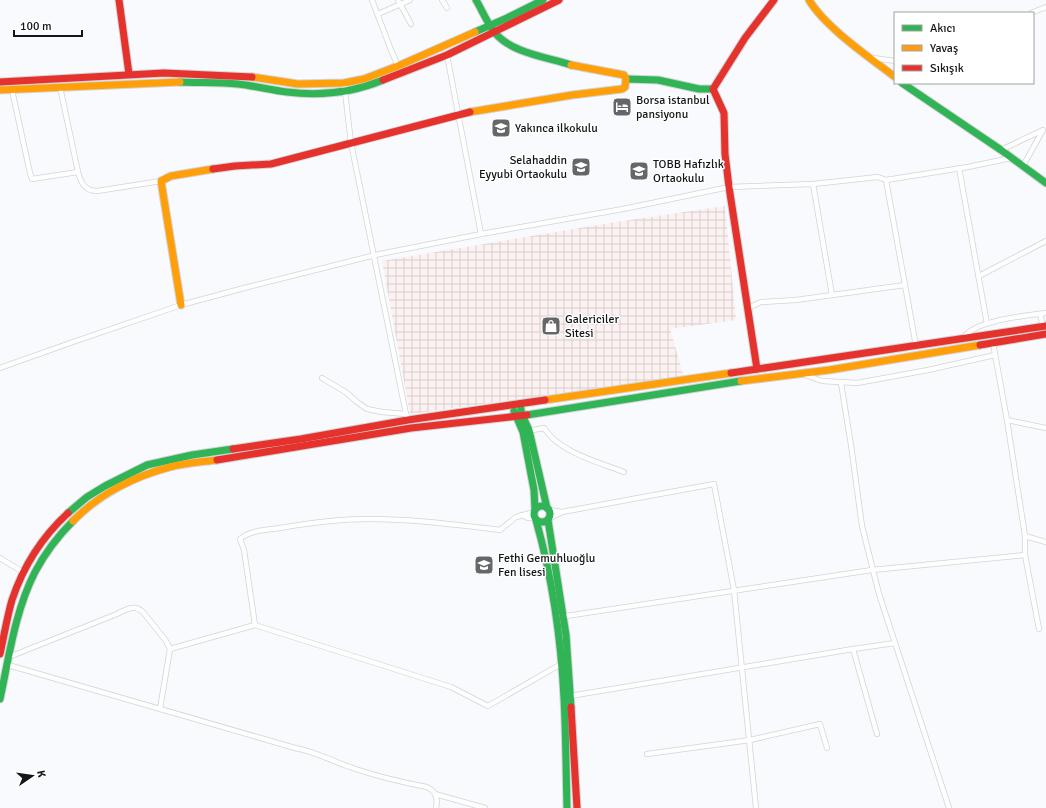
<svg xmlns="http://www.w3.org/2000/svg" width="1046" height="808" font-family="Signika,sans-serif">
<defs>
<pattern id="industrial-grid" width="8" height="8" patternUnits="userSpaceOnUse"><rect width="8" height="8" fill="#fcf1f1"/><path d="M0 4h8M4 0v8" fill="none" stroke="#d7cece"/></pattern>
</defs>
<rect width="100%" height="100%" fill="#f8fafd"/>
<polygon fill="url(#industrial-grid)" points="725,206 736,320 670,329 684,377 410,414 382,261 610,223"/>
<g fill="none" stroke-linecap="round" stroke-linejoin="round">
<defs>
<g id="street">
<polyline points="372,0 391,50 398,66"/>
<polyline points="398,0 411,24"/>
<polyline points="442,0 447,8"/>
<polyline points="1031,13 1046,7"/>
<polyline points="378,14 410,0"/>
<polyline points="447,55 481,234"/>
<polyline points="873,58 895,61"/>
<polyline points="344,83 351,143 406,414"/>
<path d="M 60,87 L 78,172 C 81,183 85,191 97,191 L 161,181"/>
<polyline points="12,90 30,173 32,179 78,172"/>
<polyline points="1001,150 1043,130 1023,166"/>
<polyline points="959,168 987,324"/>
<polyline points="886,180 916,346"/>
<polyline points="813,184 832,295"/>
<polyline points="979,276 1046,241"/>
<polyline points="748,308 761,302 796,300 905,285"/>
<polyline points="1040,314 1043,326"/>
<path d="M 962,339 C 974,320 1024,316 1046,313"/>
<polyline points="993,343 1007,420 1025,536 1025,555 1039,629"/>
<polyline points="0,368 73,342 181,305 248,287 375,255 481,234 623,209 729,187 813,184 878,177 886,180 968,167 1011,158"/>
<polyline points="802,374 822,381 857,383 928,370 995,355"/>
<polyline points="322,378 347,393 357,402 367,409 382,412 406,414 407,416"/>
<polyline points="841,383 851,445 862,526 879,594 949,808"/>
<polyline points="1007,420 1046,428"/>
<path d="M 527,431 L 544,428 C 559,452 598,462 624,472"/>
<polyline points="549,510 562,512 550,518"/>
<polyline points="562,512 714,484 734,590 756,808"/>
<polyline points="522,515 528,518 534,518"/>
<polyline points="1025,536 1046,542"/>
<polyline points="0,558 23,572"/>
<polyline points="566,616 872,570 1025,555"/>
<path d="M 255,625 L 244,550 L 240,539 C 250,530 267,530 280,528 C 309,523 340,519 369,519 C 413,519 457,525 500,530 L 516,517 L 534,512"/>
<polyline points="170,649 255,625 451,687 488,706 561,664"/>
<polyline points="853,649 877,734"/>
<path d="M 9,657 L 117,614 C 127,609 134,604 143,612 L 166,641 L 170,649 L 160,709"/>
<path d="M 8,665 L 295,748 C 314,751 332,761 350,767 C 375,776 401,782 427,787 C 436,791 438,799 436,808"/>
<polyline points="570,696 853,649 895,643"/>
<polyline points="647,754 750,740 820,724 827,748"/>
<polyline points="435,794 485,808"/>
</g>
<g id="fast">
<path d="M 476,0 C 482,10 487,23 495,33 C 512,53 546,57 571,65"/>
<polyline points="475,32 507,18 543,0"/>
<polyline points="626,79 658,80 699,89 713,89"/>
<path d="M 180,82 C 199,83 219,82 238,84 C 255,86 271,90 287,92 C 320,96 352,93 383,80"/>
<polyline points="902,83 1001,150 1046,183"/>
<polyline points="520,404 522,415 529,430 547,508"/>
<polyline points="514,411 523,432 534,490 535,509"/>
<polyline points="527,415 741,381"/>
<circle cx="542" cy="514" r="8"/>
<polyline points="68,513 87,497 105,486 147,465 192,455 233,449"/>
<path d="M 536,520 C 552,577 561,638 564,698 C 566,735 566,771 567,808"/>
<polyline points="548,520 566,635 571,707"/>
<path d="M 0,699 C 9,657 15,611 35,572 C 45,553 58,536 73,521"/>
</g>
<g id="slow">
<path d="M 809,0 C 825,27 869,57 895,77"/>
<polyline points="252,77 298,84 344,83 364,79 398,66 475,32"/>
<polyline points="0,90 180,82"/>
<polyline points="470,112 572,95 622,89 625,87 626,79 624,75 571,65"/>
<polyline points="181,305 161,181 171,176 213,169"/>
<polyline points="741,381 829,370 980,345"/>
<polyline points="545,400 731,373"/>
<path d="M 73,521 C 99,494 135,476 170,467 C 185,463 201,462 217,460"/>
</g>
<g id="jam">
<polyline points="119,0 129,74"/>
<polyline points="383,80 447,55 559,0"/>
<polyline points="0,82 164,73 252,77"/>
<polyline points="213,169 235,166 271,164 470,112"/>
<polyline points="980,345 1046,334"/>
<polyline points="757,369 729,187 725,154 724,113 713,89 745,38 774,0"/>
<polyline points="731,373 1046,326"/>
<polyline points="233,449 301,439 408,420 545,400"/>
<polyline points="217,460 411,428 527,415"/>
<path d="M 0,654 C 4,636 7,617 12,600 C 23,567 43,536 68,513"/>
<polyline points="571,707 577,808"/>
</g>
</defs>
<use href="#street" stroke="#d3d4d7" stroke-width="6"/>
<use href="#fast" stroke="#d3d4d7" stroke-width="9"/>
<use href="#slow" stroke="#d3d4d7" stroke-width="9"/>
<use href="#jam" stroke="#d3d4d7" stroke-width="9"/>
<use href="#street" stroke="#fefeff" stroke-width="4.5"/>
<use href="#fast" stroke="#30b455" stroke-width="7"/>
<use href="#slow" stroke="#ff9f0a" stroke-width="7"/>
<use href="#jam" stroke="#e5322d" stroke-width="7"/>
</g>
<defs>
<symbol id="hotel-square" viewBox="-11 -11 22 22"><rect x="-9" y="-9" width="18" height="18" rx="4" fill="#646668" stroke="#fff"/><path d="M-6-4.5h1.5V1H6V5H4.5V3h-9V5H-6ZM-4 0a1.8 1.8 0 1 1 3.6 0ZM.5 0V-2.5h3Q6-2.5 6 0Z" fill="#fff"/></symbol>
<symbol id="school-square" viewBox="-11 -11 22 22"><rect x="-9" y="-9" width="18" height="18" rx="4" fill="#646668" stroke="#fff"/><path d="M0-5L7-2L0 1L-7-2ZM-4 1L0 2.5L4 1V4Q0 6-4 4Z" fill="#fff"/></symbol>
<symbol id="shop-square" viewBox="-11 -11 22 22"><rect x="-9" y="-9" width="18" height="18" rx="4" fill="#646668" stroke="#fff"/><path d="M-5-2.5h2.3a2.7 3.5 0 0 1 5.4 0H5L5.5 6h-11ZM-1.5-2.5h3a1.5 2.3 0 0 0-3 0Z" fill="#fff"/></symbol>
</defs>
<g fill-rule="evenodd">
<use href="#hotel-square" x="611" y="96" width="22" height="22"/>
<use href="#school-square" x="490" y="117" width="22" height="22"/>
<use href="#school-square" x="570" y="156" width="22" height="22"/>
<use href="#school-square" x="628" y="160" width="22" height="22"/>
<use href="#shop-square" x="540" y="315" width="22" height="22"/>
<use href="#school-square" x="473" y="554" width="22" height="22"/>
</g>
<g text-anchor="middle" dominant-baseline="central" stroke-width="3" stroke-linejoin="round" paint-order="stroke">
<g font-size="12" fill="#141618" stroke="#fff" text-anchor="start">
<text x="636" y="100">Borsa istanbul<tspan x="636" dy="14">pansiyonu</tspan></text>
<text x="515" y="128">Yakınca ilkokulu</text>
<text x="567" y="160" text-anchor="end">Selahaddin<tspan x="567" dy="14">Eyyubi Ortaokulu</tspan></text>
<text x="653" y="164">TOBB Hafızlık<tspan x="653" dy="14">Ortaokulu</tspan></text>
<text x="565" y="319">Galericiler<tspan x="565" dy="14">Sitesi</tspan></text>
<text x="498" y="558">Fethi Gemuhluoğlu<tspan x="498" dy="14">Fen lisesi</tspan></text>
</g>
</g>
<rect x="894" y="12" width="140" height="72" fill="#ffffff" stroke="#a1a2a3"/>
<rect x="902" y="25" width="20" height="6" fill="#30b455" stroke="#a1a2a3"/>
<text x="930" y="32" font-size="12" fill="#141618">Akıcı</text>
<rect x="902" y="45" width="20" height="6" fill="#ff9f0a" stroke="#a1a2a3"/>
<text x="930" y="52" font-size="12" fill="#141618">Yavaş</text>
<rect x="902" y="65" width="20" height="6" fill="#e5322d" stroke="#a1a2a3"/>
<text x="930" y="72" font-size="12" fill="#141618">Sıkışık</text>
<g transform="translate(32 776) rotate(77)" stroke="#ffffff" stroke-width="3" paint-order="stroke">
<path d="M0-3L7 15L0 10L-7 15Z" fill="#141618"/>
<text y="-6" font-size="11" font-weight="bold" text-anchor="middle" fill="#141618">K</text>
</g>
<path d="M14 30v6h68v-6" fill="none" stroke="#141618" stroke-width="2"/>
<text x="20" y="30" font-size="12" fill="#141618" stroke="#ffffff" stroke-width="3" paint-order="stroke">100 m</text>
</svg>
